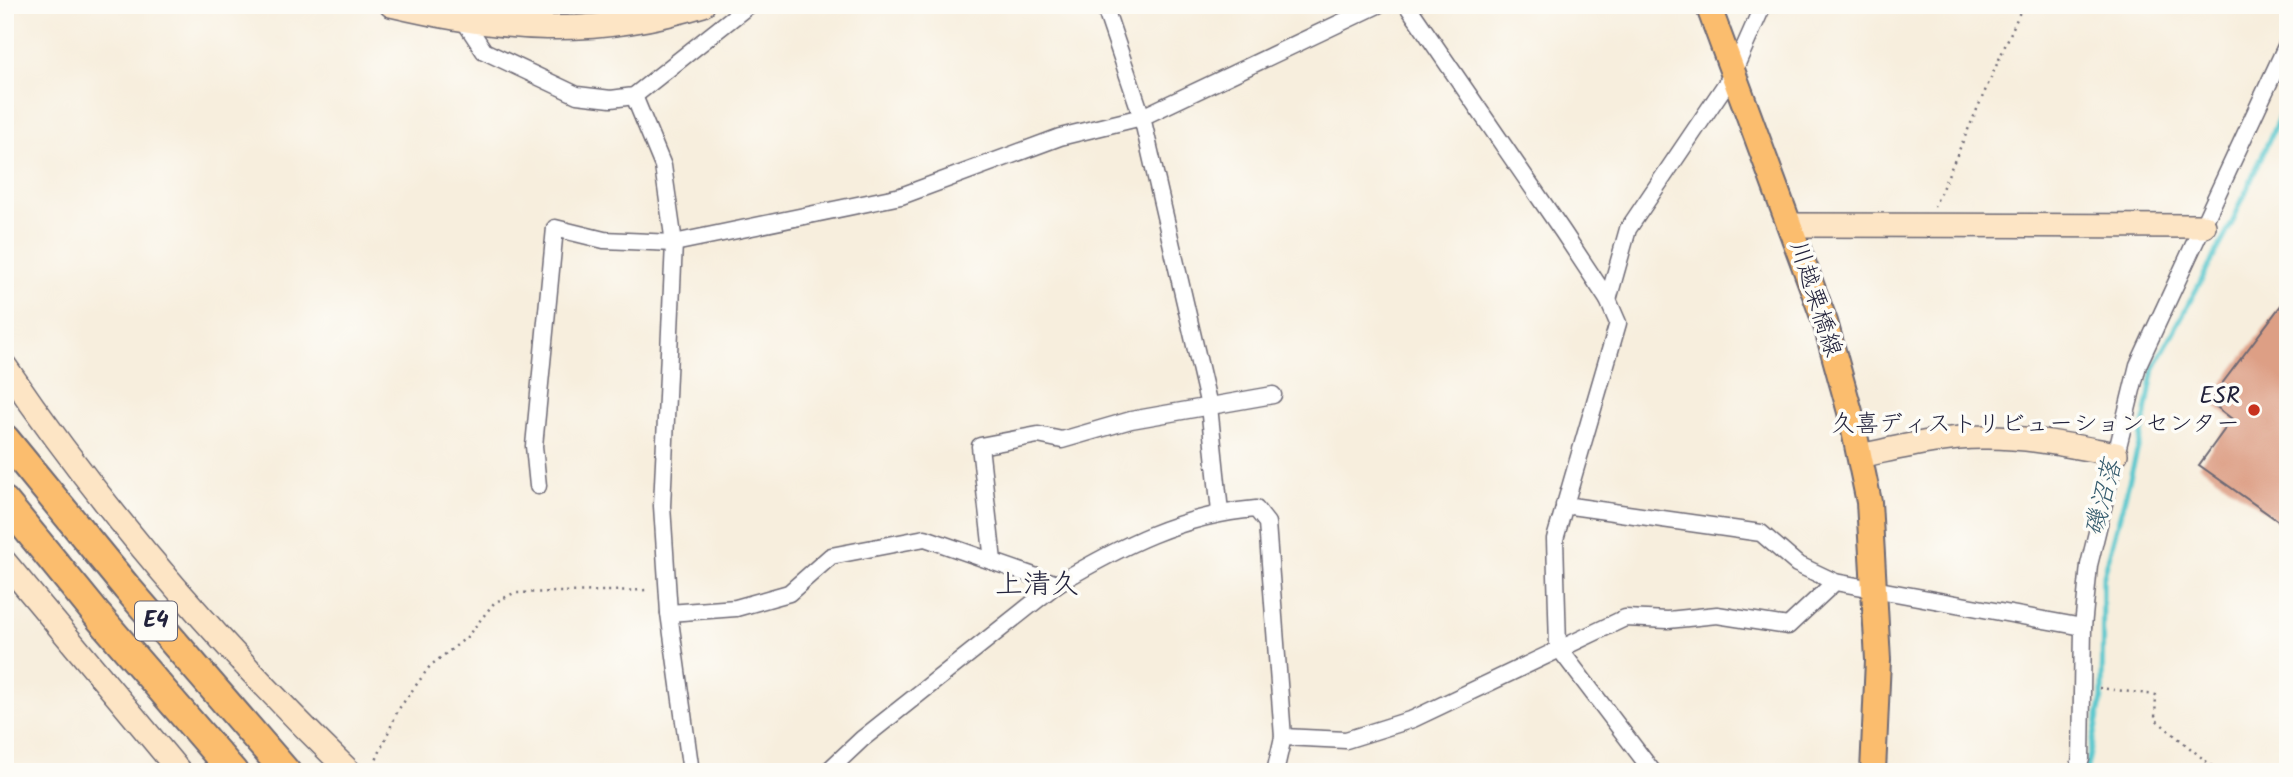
<svg xmlns="http://www.w3.org/2000/svg" width="2293" height="777" font-family="Kalam,'Klee One',sans-serif">
<rect width="100%" height="100%" fill="#fdfcf7"/>
<filter id="ink" filterUnits="userSpaceOnUse"><feTurbulence type="fractalNoise" baseFrequency=".0143" numOctaves="2"/><feDisplacementMap in="SourceGraphic" scale="14" xChannelSelector="R" yChannelSelector="G"/><feConvolveMatrix kernelMatrix="1 2 1 2 8 2 1 2 1" color-interpolation-filters="sRGB"/></filter>
<filter id="wash" filterUnits="userSpaceOnUse"><feTurbulence type="fractalNoise" baseFrequency=".00686" numOctaves="4" result="noise"/><feDisplacementMap in="SourceGraphic" scale="28" xChannelSelector="R" yChannelSelector="G"/><feGaussianBlur stdDeviation="1.57" result="paint"/><feColorMatrix in="noise" values="0 0 0 0 0 0 0 0 0 0 0 0 0 0 0 0 0 1.4 0 .05"/><feComposite in="paint" operator="in"/></filter>
<g filter="url(#wash)">
<rect width="100%" height="100%" fill="#f7eedd"/>
<g fill="none" stroke-linecap="round" stroke-linejoin="round">
<polyline stroke="#5ac8ce" stroke-width="5" points="2086,772 2102,698 2103,579 2143,429 2154,368 2231,225 2288,97"/>
</g>
<g id="blocks">
<polygon fill="#dd9f85" points="2288,296 2288,528 2199,465 2232,419 2209,401"/>
</g>
</g>
<g filter="url(#ink)">
<use href="#blocks" fill-opacity="0" stroke="#6d6974" stroke-width="2"/>
<g fill="none" stroke-linecap="round" stroke-linejoin="round">
<defs>
<g id="street">
<polyline points="1104,5 1142,117 1209,406 1220,512"/>
<polyline points="1407,5 1563,232 1608,300 1618,323 1555,539 1558,647 1653,772"/>
<polyline points="465,22 484,51 577,95 611,99 634,96 749,5"/>
<polyline points="634,96 663,166 674,243 662,506 669,613 691,772"/>
<polyline points="1608,300 1628,229 1732,75 1763,5"/>
<polyline points="538,486 534,446 555,228 604,240 674,243 901,196 1060,137 1142,117 1378,5"/>
<polyline points="1564,505 1761,533 1797,564 1835,582"/>
<polyline points="993,561 980,446 1038,435 1062,440 1131,420 1273,395"/>
<path d="M 669,613 L 736,608 L 789,593 L 831,556 L 925,538 L 1057,584 C 1121,546 1181,515 1256,509 L 1267,523 L 1283,737 L 1275,772"/>
<polyline points="1283,737 1346,740 1413,719 1625,618 1668,620 1717,615 1788,626 1835,582 2083,627"/>
<polyline points="827,772 862,739 1057,584"/>
<polyline points="2077,772 2081,759 2083,627 2089,565 2138,365 2288,42"/>
</g>
<g id="secondary">
<path d="M 391,5 C 501,31 593,39 703,5"/>
<polyline points="1790,225 2204,226"/>
<path d="M 5,366 C 105,513 223,649 350,772"/>
<path d="M 1859,456 C 1899,448 1941,437 1982,437 C 2027,436 2072,446 2116,454"/>
<polyline points="5,562 180,772"/>
</g>
<polyline id="primary" points="1708,5 1825,322 1850,412 1869,502 1878,660 1873,772"/>
<g id="highway">
<polyline points="5,439 127,588 286,772"/>
<polyline points="5,502 98,616 233,772"/>
</g>
</defs>
<use href="#street" stroke="#6d6974" stroke-width="19"/>
<use href="#secondary" stroke="#6d6974" stroke-width="26"/>
<use href="#primary" stroke="#6d6974" stroke-width="28"/>
<use href="#highway" stroke="#6d6974" stroke-width="32"/>
<g stroke="#6d6974" stroke-width="2.5" stroke-dasharray="2 5" stroke-linecap="butt">
<polyline points="1934,207 2023,5"/>
<polyline points="2099,688 2156,695 2155,719 2219,772"/>
<polyline points="371,772 398,710 430,666 466,638 494,603 514,593 650,590"/>
</g>
<use href="#street" stroke="#fff" stroke-width="16"/>
<use href="#secondary" stroke="#fde5c5" stroke-width="23"/>
<use href="#primary" stroke="#fbbd6e" stroke-width="24"/>
<use href="#highway" stroke="#fbbd6e" stroke-width="28"/>
</g>
</g>
<circle fill="#c8321e" stroke="#fdfcf7" stroke-width="2.5" cx="2254" cy="410" r="7"/>
<g text-anchor="middle" dominant-baseline="central" stroke-width="7" stroke-linejoin="round" paint-order="stroke">
<rect fill="#fdfcf7" stroke="#646373" stroke-width="2" x="135" y="601.5" width="42" height="39" rx="5"/>
<g font-size="23" font-weight="bold" fill="#22223b">
<text x="156" y="621">E4</text>
</g>
<g font-size="24" fill="#22223b" stroke="#fdfcf7">
<text transform="translate(1815 299) rotate(72)">川越栗橋線</text>
</g>
<g font-size="24" fill="#22223b" stroke="#fdfcf7" text-anchor="end">
<text x="2240" y="396">ESR<tspan x="2240" dy="28">久喜ディストリビューションセンター</tspan></text>
</g>
<g font-size="26" font-style="italic" fill="#365c6e" stroke="#fdfcf7">
<text transform="translate(2104 498) rotate(-75)">磯沼落</text>
</g>
<g font-size="28" fill="#22223b" stroke="#fdfcf7">
<text x="1037" y="585">上清久</text>
</g>
</g>
<rect width="2293" height="777" fill="none" stroke="#fdfcf7" stroke-width="28"/>
</svg>
